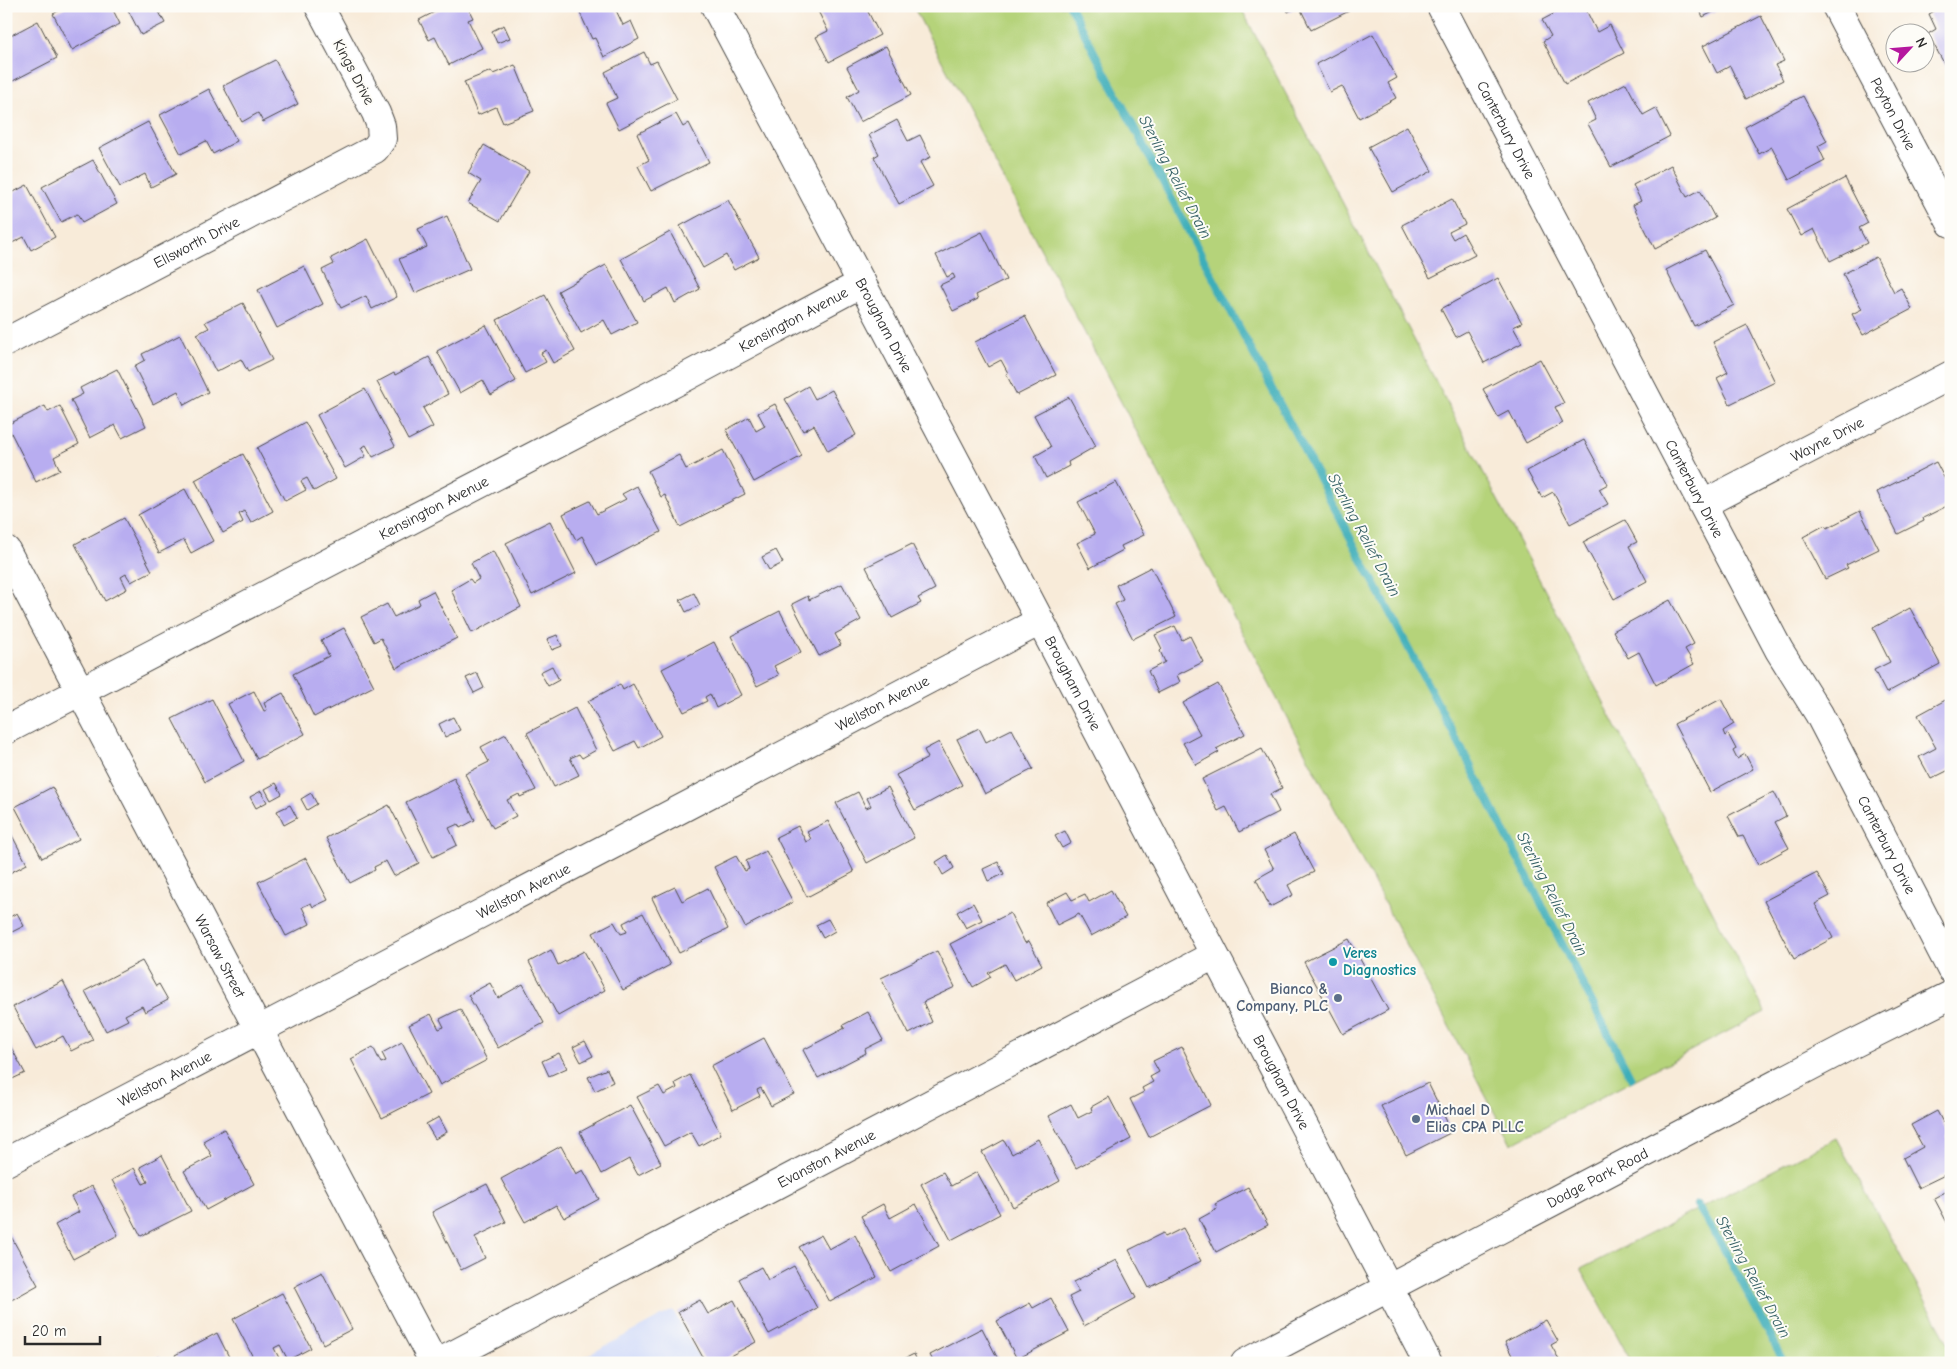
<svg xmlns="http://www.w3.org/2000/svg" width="1957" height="1369" font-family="'Comic Neue',sans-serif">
<rect width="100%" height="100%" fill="#fdfcf7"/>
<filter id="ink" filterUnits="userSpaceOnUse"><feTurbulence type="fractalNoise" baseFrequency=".02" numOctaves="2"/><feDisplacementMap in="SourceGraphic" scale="10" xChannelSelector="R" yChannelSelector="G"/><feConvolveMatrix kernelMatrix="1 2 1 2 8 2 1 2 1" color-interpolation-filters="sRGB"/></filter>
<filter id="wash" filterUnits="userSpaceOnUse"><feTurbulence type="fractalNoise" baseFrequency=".0096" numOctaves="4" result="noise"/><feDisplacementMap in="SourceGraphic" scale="20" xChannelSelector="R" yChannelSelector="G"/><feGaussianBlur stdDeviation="1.12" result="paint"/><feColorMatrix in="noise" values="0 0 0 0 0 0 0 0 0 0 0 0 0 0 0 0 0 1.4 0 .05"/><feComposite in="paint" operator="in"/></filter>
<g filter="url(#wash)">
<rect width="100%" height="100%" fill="#f8ebd9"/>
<polygon fill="#d0daf9" points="673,1310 702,1363 573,1363"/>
<g fill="#b5d37a" stroke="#707f52">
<polygon points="913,6 1240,6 1765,1012 1511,1144"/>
<polygon points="1836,1138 1951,1348 1951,1363 1632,1363 1581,1269"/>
</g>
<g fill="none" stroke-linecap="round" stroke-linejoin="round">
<g stroke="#3eaeb9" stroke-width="8">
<polyline points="1070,6 1468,761 1631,1078"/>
<polyline points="1697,1205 1723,1247 1785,1363"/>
</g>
</g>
<g id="blocks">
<g fill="#b8adf0">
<polygon points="67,6 111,6 120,24 72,50 53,14"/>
<polygon points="126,6 166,6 158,10 165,23 141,35"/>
<polygon points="446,6 467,6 473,18 468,20 482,48 449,65 435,37 429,40 419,20"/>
<polygon points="584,6 614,6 623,25 631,21 639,39 604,57 595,38 592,39 578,9"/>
<polygon points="818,6 865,6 880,35 829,62 816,37 828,31 816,7"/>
<polygon points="1286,6 1346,6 1349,11 1311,30 1299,6 1288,12"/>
<polygon points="1569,6 1584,6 1597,32 1610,25 1624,53 1565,84 1543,41 1551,36 1542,20"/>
<polygon points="1698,6 1725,6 1703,17"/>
<polygon points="1943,6 1951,6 1951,76 1928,34 1936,29 1929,14"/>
<polygon points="1761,16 1784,61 1775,65 1783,80 1746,99 1730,66 1717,73 1703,46"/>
<polygon points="38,21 57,58 9,83 6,78 6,38"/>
<polygon points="504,25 510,38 497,43 492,31"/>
<polygon points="1373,34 1397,78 1388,83 1396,98 1359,118 1342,86 1330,92 1316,64"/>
<polygon points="886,46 911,95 860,122 847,97 859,90 847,67"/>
<polygon points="644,52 650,64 657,61 677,99 619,129 606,103 617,98 605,72"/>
<polygon points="275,60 298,104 263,122 258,113 242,122 223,86"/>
<polygon points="515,65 534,111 503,123 496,107 478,115 464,82 491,71 493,74"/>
<polygon points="1626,83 1643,115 1656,108 1670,136 1611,167 1588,124 1596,120 1588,103"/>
<polygon points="209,89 237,141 213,154 206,141 181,154 160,115"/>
<polygon points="1803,96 1827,141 1818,146 1825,161 1789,180 1772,147 1759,154 1745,127"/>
<polygon points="676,114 683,127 689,123 709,162 651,191 638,166 649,160 637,134"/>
<polygon points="897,120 908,141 920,135 931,157 920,162 933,186 899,204 874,157 879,154 869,135"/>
<polygon points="148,122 176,174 151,187 145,174 120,187 99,148"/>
<polygon points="1407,126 1432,171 1393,192 1368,147"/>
<polygon points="484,145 529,171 500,221 468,203 481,181 468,173"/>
<polygon points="93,160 117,204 82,223 77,214 61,222 42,187"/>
<polygon points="1671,165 1687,197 1700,190 1715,218 1655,249 1633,205 1641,201 1633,185"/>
<polygon points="1845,178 1868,223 1859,228 1867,243 1830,261 1814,229 1801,236 1787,209"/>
<polygon points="27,185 55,237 31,250 24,237 6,246 6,196"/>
<polygon points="1452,199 1465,224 1449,232 1453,239 1463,233 1475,255 1430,278 1402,225"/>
<polygon points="728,200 759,257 734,270 726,255 703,268 680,226"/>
<polygon points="447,216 470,269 415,293 399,259 427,247 418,229"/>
<polygon points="670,232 700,289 675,303 668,288 644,301 621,259"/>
<polygon points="982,232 1006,280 976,295 978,299 953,311 940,285 955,278 953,274 947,277 936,255"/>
<polygon points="368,239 397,297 372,309 366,296 341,308 322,270 334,264 331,258"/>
<polygon points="1705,250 1734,305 1694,326 1666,270"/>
<polygon points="1876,257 1894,292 1901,288 1912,309 1863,335 1852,314 1862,309 1843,274"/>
<polygon points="606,265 637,322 612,335 604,320 581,333 558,291"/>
<polygon points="304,266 323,304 277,328 258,290"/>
<polygon points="1498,278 1522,323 1513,327 1522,343 1484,363 1467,331 1456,337 1441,309"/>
<polygon points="545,295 575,351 553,363 546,350 541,353 546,362 525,373 497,320"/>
<polygon points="243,303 272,360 248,372 241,359 216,372 197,334 209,328 205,322"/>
<polygon points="1025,316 1056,375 1017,395 1006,374 1008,373 1001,360 988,367 975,342"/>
<polygon points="486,325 516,381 491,395 483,380 460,393 437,351"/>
<polygon points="1747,325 1775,382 1730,404 1717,378 1728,372 1713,342"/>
<polygon points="180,335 208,392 184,405 178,391 153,404 134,366 145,360 142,354"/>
<polygon points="429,357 448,394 423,408 433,427 408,440 377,382 394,373 395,375"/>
<polygon points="1540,359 1564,403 1555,407 1563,423 1526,443 1509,411 1498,417 1483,389"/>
<polygon points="117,369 146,426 122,438 115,425 90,438 71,400 83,394 80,388"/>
<polygon points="808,386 815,399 832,390 856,435 828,451 814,425 803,431 785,399"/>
<polygon points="365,389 395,446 373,457 366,445 361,448 366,456 345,468 317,415"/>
<polygon points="1069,397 1096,446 1068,462 1069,466 1046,478 1035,456 1051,447 1034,415"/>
<polygon points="775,404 802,456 754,482 726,430 749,417 756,431 765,426 758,413"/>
<polygon points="45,406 48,412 60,406 79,444 54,457 60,470 36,482 7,425"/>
<polygon points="305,422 336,479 314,491 307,478 301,481 306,490 285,501 257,448"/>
<polygon points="1584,440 1608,484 1599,489 1608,504 1570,524 1553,492 1542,498 1527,471"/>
<polygon points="723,450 745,494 680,527 665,495 661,497 648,471 679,455 686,469"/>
<polygon points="243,454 273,511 251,523 244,511 239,514 243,522 223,533 195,480"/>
<polygon points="1936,462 1951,491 1951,504 1923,518 1924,521 1898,534 1877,492"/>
<polygon points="1116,482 1144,535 1121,546 1123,550 1090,568 1077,543 1095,534 1078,502"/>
<polygon points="637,486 661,532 597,565 582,536 576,540 563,514 590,501 597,514 626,499 622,494"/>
<polygon points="185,489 213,541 191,553 184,540 159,553 138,515"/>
<polygon points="1860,511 1879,549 1846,565 1848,568 1825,579 1803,537 1825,525 1827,528"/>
<polygon points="124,518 152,571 131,582 126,574 121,577 127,589 105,601 75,544"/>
<polygon points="1625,520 1637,542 1629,546 1647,581 1614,599 1583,542"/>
<polygon points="550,521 576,573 532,595 506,543"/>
<polygon points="912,544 935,589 918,598 921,603 892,618 866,567"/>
<polygon points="776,550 783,563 769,570 762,557"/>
<polygon points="493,551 521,607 472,633 451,590 470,579 473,583 479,579 471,563"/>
<polygon points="1151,567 1176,617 1133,639 1115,604 1123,600 1116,585"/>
<polygon points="842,584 861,620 835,634 841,645 819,656 792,604 808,596 809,600"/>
<polygon points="433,591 457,638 396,668 381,638 374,642 361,617 387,604 394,617 420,604 418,599"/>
<polygon points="694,593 700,605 686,612 680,600"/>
<polygon points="1670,600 1694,644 1685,649 1694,664 1656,685 1639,652 1628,658 1613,631"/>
<polygon points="1910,608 1940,664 1886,693 1874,670 1890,662 1873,628"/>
<polygon points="780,611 801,652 774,666 779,675 757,686 731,636"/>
<polygon points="1175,626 1182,640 1190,636 1203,662 1177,675 1180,682 1158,693 1148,671 1165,662 1160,651 1162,649 1155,635"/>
<polygon points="344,628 374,686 314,717 293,674 329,656 321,640"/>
<polygon points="557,635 562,646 552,650 547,639"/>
<polygon points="714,642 741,695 716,708 710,694 705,697 707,701 684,712 662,669"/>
<polygon points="552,666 559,680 548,686 540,672"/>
<polygon points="477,673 484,688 474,693 466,678"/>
<polygon points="620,684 623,690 633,684 661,736 639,748 635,741 615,751 588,701"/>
<polygon points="1218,684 1245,734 1216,749 1219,752 1196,765 1183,743 1200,734 1183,703"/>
<polygon points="254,691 264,711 267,710 264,703 283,693 305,734 257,759 228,704"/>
<polygon points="1951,697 1951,769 1931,779 1919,757 1936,748 1918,715"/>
<polygon points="212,699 244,761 205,782 172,719"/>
<polygon points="1721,699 1734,724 1723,731 1725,736 1728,734 1736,749 1733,751 1737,759 1745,754 1753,769 1710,792 1674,724"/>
<polygon points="575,708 596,750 582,758 579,754 570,758 579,775 554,787 527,733"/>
<polygon points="453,717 460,730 445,737 439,724"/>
<polygon points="979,728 986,742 1012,729 1033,769 985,794 957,739"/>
<polygon points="506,734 536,790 520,797 519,794 507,800 516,816 493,828 465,774 489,762 481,747"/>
<polygon points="939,742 962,785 915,810 896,775 928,758 924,750"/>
<polygon points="1262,749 1282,788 1270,794 1279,812 1239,832 1226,807 1218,811 1202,779"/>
<polygon points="454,778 475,820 460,828 458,824 449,828 457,845 433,857 406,802"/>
<polygon points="276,783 282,794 271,800 265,789"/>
<polygon points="52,787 79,839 42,858 15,807"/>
<polygon points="888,787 914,838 867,863 836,803 858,792 866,808 871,806 867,798"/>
<polygon points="261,791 267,802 256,808 250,797"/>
<polygon points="1774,792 1786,816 1775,822 1789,848 1758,865 1743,836 1739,837 1728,816"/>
<polygon points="311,793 317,804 307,810 301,799"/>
<polygon points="290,805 297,818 284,825 277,811"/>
<polygon points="389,805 419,863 394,876 386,861 374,867 375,870 350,883 326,838"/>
<polygon points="828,821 854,872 807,897 776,837 798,826 806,842 811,839 807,832"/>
<polygon points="6,824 27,864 6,875"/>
<polygon points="1065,831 1071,843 1062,848 1055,836"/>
<polygon points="1294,834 1314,872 1288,885 1293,895 1270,907 1256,879 1274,869 1264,850"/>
<polygon points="766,851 793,902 745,927 714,867 736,856 745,871 749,869 746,861"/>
<polygon points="947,855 954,868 943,875 936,862"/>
<polygon points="306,858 328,900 313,907 311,903 302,907 310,924 286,936 258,882"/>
<polygon points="998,862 1004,874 988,881 983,869"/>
<polygon points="1817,873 1830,896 1815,904 1833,938 1794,959 1764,901"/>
<polygon points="675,887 682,901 708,888 728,929 679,953 652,898"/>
<polygon points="1111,890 1126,917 1091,936 1079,914 1057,925 1046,903 1067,892 1072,900 1085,894 1089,902"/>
<polygon points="973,903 982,920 966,928 957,912"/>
<polygon points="17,913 24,926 6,935 6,919"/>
<polygon points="643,913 670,965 623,990 593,933 614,922 621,934 627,932 623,923"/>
<polygon points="1010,913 1025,943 1029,941 1042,965 1014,980 1005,964 988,973 991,977 973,987 950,944"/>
<polygon points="828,919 835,931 823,938 816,925"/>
<polygon points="1349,939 1388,1010 1343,1034 1304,962"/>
<polygon points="551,950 558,965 584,951 605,990 558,1016 529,962"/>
<polygon points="937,951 955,987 923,1002 932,1022 909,1034 881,978"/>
<polygon points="142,961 156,986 159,984 168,1000 145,1012 142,1006 125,1015 128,1020 106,1031 85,991"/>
<polygon points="63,981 93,1040 71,1051 63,1036 36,1050 13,1007"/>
<polygon points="490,983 498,998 523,984 544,1023 498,1048 468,995"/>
<polygon points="460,1009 487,1060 440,1085 409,1025 431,1014 439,1029 444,1027 440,1019"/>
<polygon points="868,1012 883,1040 865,1049 866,1053 818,1078 803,1050 845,1028 843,1025"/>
<polygon points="6,1038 25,1073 6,1082"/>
<polygon points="764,1038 794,1094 771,1106 761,1088 757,1090 760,1096 733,1110 711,1066"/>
<polygon points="585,1041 593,1056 581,1062 573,1047"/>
<polygon points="402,1042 429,1094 382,1118 351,1059 373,1047 381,1063 386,1061 382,1053"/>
<polygon points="1182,1047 1211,1105 1149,1137 1130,1099 1144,1092 1142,1088 1153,1082 1150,1077 1159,1072 1153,1061"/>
<polygon points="559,1053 567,1068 549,1076 542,1061"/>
<polygon points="607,1069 613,1082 595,1091 588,1077"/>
<polygon points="690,1075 721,1134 699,1146 691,1132 664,1146 637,1097 659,1086 664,1095 677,1088 675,1083"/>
<polygon points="1428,1083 1452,1132 1406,1155 1381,1106"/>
<polygon points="1109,1097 1131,1139 1076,1168 1049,1116 1071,1104 1078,1118 1092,1111 1091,1107"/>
<polygon points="630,1105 661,1163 638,1175 629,1159 602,1174 580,1132"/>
<polygon points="1937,1111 1950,1136 1947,1137 1951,1145 1951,1172 1918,1188 1903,1158 1923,1147 1911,1125"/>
<polygon points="439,1117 447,1132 435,1139 426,1124"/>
<polygon points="224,1129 254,1184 206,1210 184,1171 212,1156 203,1141"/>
<polygon points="1038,1139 1060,1181 1013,1207 982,1152 1004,1140 1012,1154"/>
<polygon points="561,1146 576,1174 583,1170 599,1199 564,1218 556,1205 525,1222 501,1179"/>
<polygon points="162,1155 191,1211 141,1236 112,1180 134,1168 143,1184 148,1182 140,1167"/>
<polygon points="943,1172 951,1186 977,1172 1000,1214 951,1240 921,1184"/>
<polygon points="487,1184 506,1222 475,1237 485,1258 461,1270 432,1212"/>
<polygon points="92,1186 118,1235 73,1259 55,1225 79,1212 71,1197"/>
<polygon points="1248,1187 1268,1225 1216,1252 1199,1219 1217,1209 1215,1204"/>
<polygon points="1951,1189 1951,1230 1934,1198"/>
<polygon points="883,1204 890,1218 916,1204 939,1246 891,1272 861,1216"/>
<polygon points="1183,1228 1201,1261 1149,1288 1129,1250 1163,1233 1165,1237"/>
<polygon points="8,1231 38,1285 6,1303 6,1232"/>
<polygon points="821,1235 829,1249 855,1235 877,1277 830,1302 799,1247"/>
<polygon points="1116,1260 1136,1298 1084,1326 1069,1297 1079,1292 1073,1282"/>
<polygon points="794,1266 817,1308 769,1334 739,1279 761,1267 768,1280"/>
<polygon points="322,1272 352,1329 323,1344 294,1287"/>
<polygon points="282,1293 311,1348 288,1360 280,1345 274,1348 280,1360 274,1363 256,1363 233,1319"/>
<polygon points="1051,1298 1069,1332 1017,1359 997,1321 1030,1303 1033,1308"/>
<polygon points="700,1300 708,1314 734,1300 756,1342 717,1363 706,1363 678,1312"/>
<polygon points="1546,1320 1558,1341 1551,1345 1561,1363 1516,1363 1505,1342"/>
<polygon points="982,1328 1000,1363 934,1363 930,1355"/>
<polygon points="217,1333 231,1361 237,1357 240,1363 178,1363 175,1355"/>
<polygon points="914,1354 918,1363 896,1363"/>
<polygon points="9,1355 13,1363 6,1363 6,1356"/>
<polygon points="159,1356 163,1363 147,1363"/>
</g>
</g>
</g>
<g filter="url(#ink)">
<use href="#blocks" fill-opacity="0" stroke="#4a4845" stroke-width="1"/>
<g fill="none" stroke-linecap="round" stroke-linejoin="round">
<defs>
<g id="minor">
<path id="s1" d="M 715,6 L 1025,592 L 1428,1363"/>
<path id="s2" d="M 1441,6 L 1779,650 L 1819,714 L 1951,969"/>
<path id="s3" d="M 1836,6 L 1951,223"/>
<path id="s4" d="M 6,342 L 375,149 L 382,139 L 381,126 L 376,113 L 319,6"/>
<path id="s5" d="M 1703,504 L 1951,375"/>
<path id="s6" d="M 6,550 L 434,1363"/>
<path id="s7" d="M 6,730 L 684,378 L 862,283"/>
<path id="s8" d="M 6,1162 L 1040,621"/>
<path id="s9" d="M 438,1363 L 1214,955"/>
<path id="s10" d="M 1245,1363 L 1847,1047 L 1951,995"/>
</g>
</defs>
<use href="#minor" stroke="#4a4845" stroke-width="30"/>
<use href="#minor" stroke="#fff" stroke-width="28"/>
</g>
</g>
<circle fill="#0f9aa8" stroke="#fdfcf7" stroke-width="2" cx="1333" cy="962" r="5"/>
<g fill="#5c6f8a" stroke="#fdfcf7" stroke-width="2">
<circle cx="1338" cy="998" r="5"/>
<circle cx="1416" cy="1119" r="5"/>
</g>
<g text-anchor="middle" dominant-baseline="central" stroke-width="4" stroke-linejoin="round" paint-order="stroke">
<g font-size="15" fill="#2b2b2b" stroke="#fdfcf7">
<text transform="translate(354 72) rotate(62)">Kings Drive</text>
<text stroke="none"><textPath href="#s3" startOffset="122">Peyton Drive</textPath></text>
<text stroke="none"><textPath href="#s2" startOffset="140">Canterbury Drive</textPath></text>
<text stroke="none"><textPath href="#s4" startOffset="215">Ellsworth Drive</textPath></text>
<text stroke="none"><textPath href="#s7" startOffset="888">Kensington Avenue</textPath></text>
<text stroke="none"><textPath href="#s1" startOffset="361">Brougham Drive</textPath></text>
<text stroke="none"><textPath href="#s5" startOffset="140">Wayne Drive</textPath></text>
<text stroke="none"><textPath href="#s2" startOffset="545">Canterbury Drive</textPath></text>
<text stroke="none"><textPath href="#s7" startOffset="482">Kensington Avenue</textPath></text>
<text stroke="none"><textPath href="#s1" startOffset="766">Brougham Drive</textPath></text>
<text stroke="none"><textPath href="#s8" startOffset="989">Wellston Avenue</textPath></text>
<text stroke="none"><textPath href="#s2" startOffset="950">Canterbury Drive</textPath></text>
<text stroke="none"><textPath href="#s8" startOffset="584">Wellston Avenue</textPath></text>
<text stroke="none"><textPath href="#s6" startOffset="459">Warsaw Street</textPath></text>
<text stroke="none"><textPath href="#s8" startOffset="179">Wellston Avenue</textPath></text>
<text stroke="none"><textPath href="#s1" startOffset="1216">Brougham Drive</textPath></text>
<text stroke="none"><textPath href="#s9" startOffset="439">Evanston Avenue</textPath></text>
<text stroke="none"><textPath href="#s10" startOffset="398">Dodge Park Road</textPath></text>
</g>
<g font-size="15" font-weight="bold" fill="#0d838f" stroke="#fdfcf7" text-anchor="start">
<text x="1343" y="953">Veres<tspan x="1343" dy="17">Diagnostics</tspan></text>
</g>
<g font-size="15" font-weight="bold" fill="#4e5e75" stroke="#fdfcf7" text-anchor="end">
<text x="1328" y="989">Bianco &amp;<tspan x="1328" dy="17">Company, PLC</tspan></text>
<text x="1426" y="1110" text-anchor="start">Michael D<tspan x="1426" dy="17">Elias CPA PLLC</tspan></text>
</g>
<g font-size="16" font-style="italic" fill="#335f64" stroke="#fdfcf7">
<text transform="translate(1175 177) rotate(62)">Sterling Relief Drain</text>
<text transform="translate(1364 535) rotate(62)">Sterling Relief Drain</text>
<text transform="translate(1552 894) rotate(63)">Sterling Relief Drain</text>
<text transform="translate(1753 1277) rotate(61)">Sterling Relief Drain</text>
</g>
</g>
<rect width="1957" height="1369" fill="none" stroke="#fdfcf7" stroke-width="25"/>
<g transform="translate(1910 48) rotate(64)"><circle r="24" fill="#fdfcf7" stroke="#a9a8a5"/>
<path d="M0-4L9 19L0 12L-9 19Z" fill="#b5179e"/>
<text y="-8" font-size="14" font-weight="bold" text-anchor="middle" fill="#2b2b2b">N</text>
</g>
<path d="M25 1336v8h75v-8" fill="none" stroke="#2b2b2b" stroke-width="2.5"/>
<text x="32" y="1336" font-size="15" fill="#2b2b2b" stroke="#fdfcf7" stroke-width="4" paint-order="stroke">20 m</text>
</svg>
